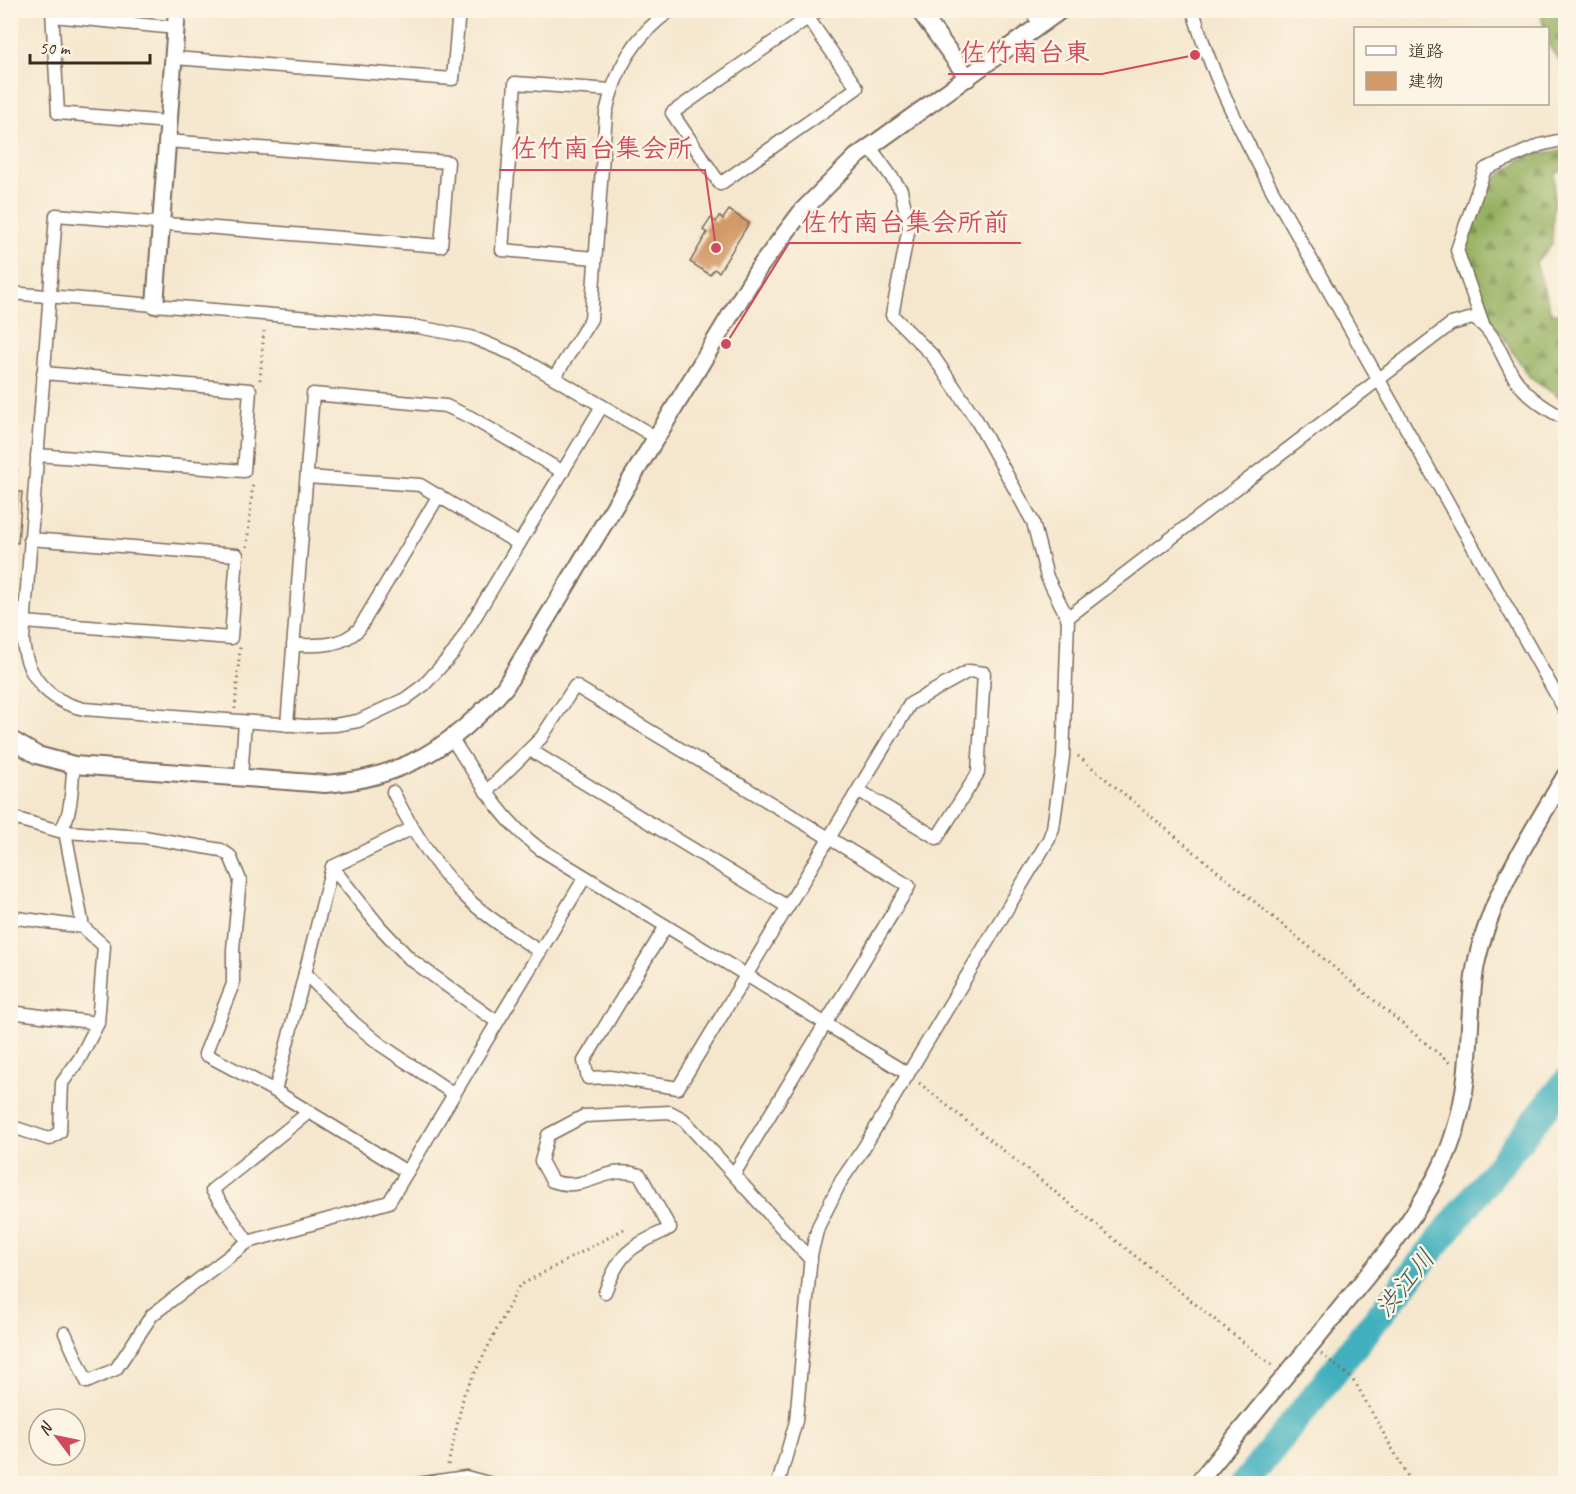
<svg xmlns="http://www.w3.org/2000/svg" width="1576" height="1494" font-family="Caveat,'Klee One',sans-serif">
<defs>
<pattern id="forest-firs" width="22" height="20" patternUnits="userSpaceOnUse" patternTransform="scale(1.5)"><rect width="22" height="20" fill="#97b162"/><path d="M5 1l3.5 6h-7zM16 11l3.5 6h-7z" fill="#7c9050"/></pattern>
</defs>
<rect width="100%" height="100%" fill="#fcf5e5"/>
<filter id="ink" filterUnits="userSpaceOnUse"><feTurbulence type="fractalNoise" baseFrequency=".0167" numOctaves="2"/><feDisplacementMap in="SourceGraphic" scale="12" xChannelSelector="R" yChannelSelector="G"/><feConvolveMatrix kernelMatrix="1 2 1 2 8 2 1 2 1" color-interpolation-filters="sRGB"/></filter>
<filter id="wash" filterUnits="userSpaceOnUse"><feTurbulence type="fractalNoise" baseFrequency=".008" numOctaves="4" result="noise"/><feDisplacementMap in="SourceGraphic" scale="24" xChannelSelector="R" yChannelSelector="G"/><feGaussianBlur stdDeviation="1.35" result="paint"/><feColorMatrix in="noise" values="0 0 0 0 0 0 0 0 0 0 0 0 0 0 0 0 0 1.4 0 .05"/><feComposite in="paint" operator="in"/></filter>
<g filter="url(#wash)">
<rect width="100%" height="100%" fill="#f5e7ce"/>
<g fill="url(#forest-firs)" stroke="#696e40" stroke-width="1.5">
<polygon points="1540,11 1565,11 1565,70 1548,44 1548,28 1544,28"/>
<polygon points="1565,150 1565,169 1555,173 1552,244 1536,263 1551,313 1565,314 1565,401 1530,378 1486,311 1465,256 1473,213 1495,179 1527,155"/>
</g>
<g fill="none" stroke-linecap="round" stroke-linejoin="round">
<polyline stroke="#41b0be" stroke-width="28" points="1244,1484 1566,1082"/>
</g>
<g id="blocks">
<g fill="#d29a66">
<polygon points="729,210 749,223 719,272 714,269 710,275 690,262 707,233 703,230 711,218 716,222 719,216 723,219"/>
<polygon points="10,468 17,469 15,492 22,492 18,543 10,542"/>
</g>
</g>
</g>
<g filter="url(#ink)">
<use href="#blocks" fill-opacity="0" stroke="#7c6c5c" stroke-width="1.5"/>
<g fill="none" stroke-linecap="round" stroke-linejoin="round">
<defs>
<g id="minor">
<polyline points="52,10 58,113 169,122"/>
<polyline points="1031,10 1035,17"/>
<path d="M 1193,10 C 1210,73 1242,133 1272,190 L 1566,712"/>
<polyline points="53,16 176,28"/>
<polyline points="808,18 857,88 720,184 672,113 819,10"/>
<polyline points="174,58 453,79 459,10"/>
<path d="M 167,141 L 448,162 L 441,246 L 56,215 L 23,640 C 26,676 48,701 84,709 L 306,726 L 335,725 L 358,721 L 405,699 L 424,685 L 454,652 L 602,406"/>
<polyline points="595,258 502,250 515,83 611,90"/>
<polyline points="10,293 418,327 471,337 515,355 657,438"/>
<polyline points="1483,324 1457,250 1485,169 1540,145 1566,139"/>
<path d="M 554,378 L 591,319 L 606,113 C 615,70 634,36 671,10"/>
<polyline points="37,455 244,471 250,390 43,373"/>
<polyline points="307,477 420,485 519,544"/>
<path d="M 1067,618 L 1451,324 L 1473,318 C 1494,330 1500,353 1512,374 C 1524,394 1545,409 1566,419"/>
<polyline points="24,622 231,638 237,555 30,539"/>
<path d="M 293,645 C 318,645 340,648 359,629 L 439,495"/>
<polyline points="287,725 313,394 446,406 470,417 563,472"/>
<path d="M 452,739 C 478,779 501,820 540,849 L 908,1074"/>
<polyline points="530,750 788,907"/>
<polyline points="241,778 245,722"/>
<path d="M 393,792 C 413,832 436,869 469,900 C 490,920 516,935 540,952"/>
<polyline points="486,792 541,738 575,686 909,886 734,1174"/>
<path d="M 10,817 L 59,831 C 73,818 71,783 74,765"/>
<polyline points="64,826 83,927"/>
<polyline points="65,832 144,837 221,850 230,856 240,880 233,949 233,984 205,1054 275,1091 407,1172"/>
<polyline points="332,867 379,926 410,959 497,1022"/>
<polyline points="10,917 83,927 104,946 98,1023 80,1058 62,1083 60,1132 49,1139 10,1126"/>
<polyline points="666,926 584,1061 588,1078 610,1077 678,1088 910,704 969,671 984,673 978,773 937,838 858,790"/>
<polyline points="305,973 354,1023 381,1045 454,1094"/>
<polyline points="10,1012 98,1023"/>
<polyline points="275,1091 332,867 411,829"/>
<polyline points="248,1242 212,1190 309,1112"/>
<path d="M 605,1292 C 621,1249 631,1248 670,1228 L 640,1175 C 604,1163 587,1194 552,1181 L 541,1161 L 548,1135 L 584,1116 L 670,1112 L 683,1119 L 811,1260"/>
<polyline points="65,1333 87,1382 116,1369 152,1315 248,1242 389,1202 585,877"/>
<polyline points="417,1484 466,1477 492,1484"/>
<polyline points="778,1484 796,1421 811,1255 818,1227 841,1181 863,1149 1049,839 1053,828 1063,757 1068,619 1047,577 1033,522 976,419 933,356 892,315 909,227 901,190 870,147"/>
</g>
<g id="tertiary">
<polyline points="919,10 968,78"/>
<polyline points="155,305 177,10"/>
<path d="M 10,739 L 37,755 L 74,765 L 325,784 C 402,779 455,745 505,687 L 759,268 L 802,211 L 856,157 L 1061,10"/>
<path d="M 1197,1484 L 1389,1249 C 1431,1192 1458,1149 1466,1077 C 1471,1040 1469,1001 1476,964 C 1491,895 1530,835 1566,775"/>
</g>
</defs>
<use href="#minor" stroke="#7c6c5c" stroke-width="15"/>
<use href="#tertiary" stroke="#7c6c5c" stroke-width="20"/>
<g stroke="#7c6c5c" stroke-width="3" stroke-dasharray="1.5 4.5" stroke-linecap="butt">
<polyline points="260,380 264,331"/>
<polyline points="247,547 253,482"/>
<polyline points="235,709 240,647"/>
<polyline points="1078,756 1451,1064"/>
<polyline points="919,1083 1274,1367"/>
<polyline points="1321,1354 1347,1374 1356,1384 1412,1484"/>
<polyline points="448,1465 464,1394 519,1286 626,1228"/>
</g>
<use href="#minor" stroke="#fff" stroke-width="12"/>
<use href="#tertiary" stroke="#fff" stroke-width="16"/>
</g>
</g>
<g text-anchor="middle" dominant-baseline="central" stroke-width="5" stroke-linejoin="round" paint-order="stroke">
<g font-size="26" font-style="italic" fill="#3d5956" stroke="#fcf5e5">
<text transform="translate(1405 1283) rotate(-51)">渋江川</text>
</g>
</g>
<path fill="none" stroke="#d1495b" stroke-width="2" d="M1195 55L1102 74H948M716 248L705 170H499M726 344L789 243H1021"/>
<g fill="#d1495b" stroke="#fcf5e5" stroke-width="2">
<circle cx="1195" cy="55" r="6"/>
<circle cx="716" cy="248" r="6"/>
<circle cx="726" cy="344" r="6"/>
</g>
<g font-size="26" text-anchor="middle" font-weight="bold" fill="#d1495b" stroke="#fcf5e5" stroke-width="5" stroke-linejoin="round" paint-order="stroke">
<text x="1025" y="61">佐竹南台東</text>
<text x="602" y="157">佐竹南台集会所</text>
<text x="905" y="231">佐竹南台集会所前</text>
</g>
<rect width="1576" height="1494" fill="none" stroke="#fcf5e5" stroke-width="36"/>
<rect x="1354" y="27" width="195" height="78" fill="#fcf5e5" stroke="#afa495" stroke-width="1.5"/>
<rect x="1366" y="46" width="30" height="9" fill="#ffffff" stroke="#afa495" stroke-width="1.5"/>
<text x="1408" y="57" font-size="18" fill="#3b2a1e">道路</text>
<rect x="1366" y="72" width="30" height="18" fill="#d29a66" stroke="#afa495" stroke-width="1.5"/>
<text x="1408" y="87" font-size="18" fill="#3b2a1e">建物</text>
<g transform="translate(57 1437) rotate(302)"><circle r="28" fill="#fcf5e5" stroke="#afa495" stroke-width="1.5"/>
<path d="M0-4.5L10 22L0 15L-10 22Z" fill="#d1495b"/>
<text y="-9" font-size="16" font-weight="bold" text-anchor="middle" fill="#3b2a1e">N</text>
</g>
<path d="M30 54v9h120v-9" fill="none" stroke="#3b2a1e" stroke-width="3"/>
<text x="39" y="54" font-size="18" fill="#3b2a1e" stroke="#fcf5e5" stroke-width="4.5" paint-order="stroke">50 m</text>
</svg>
